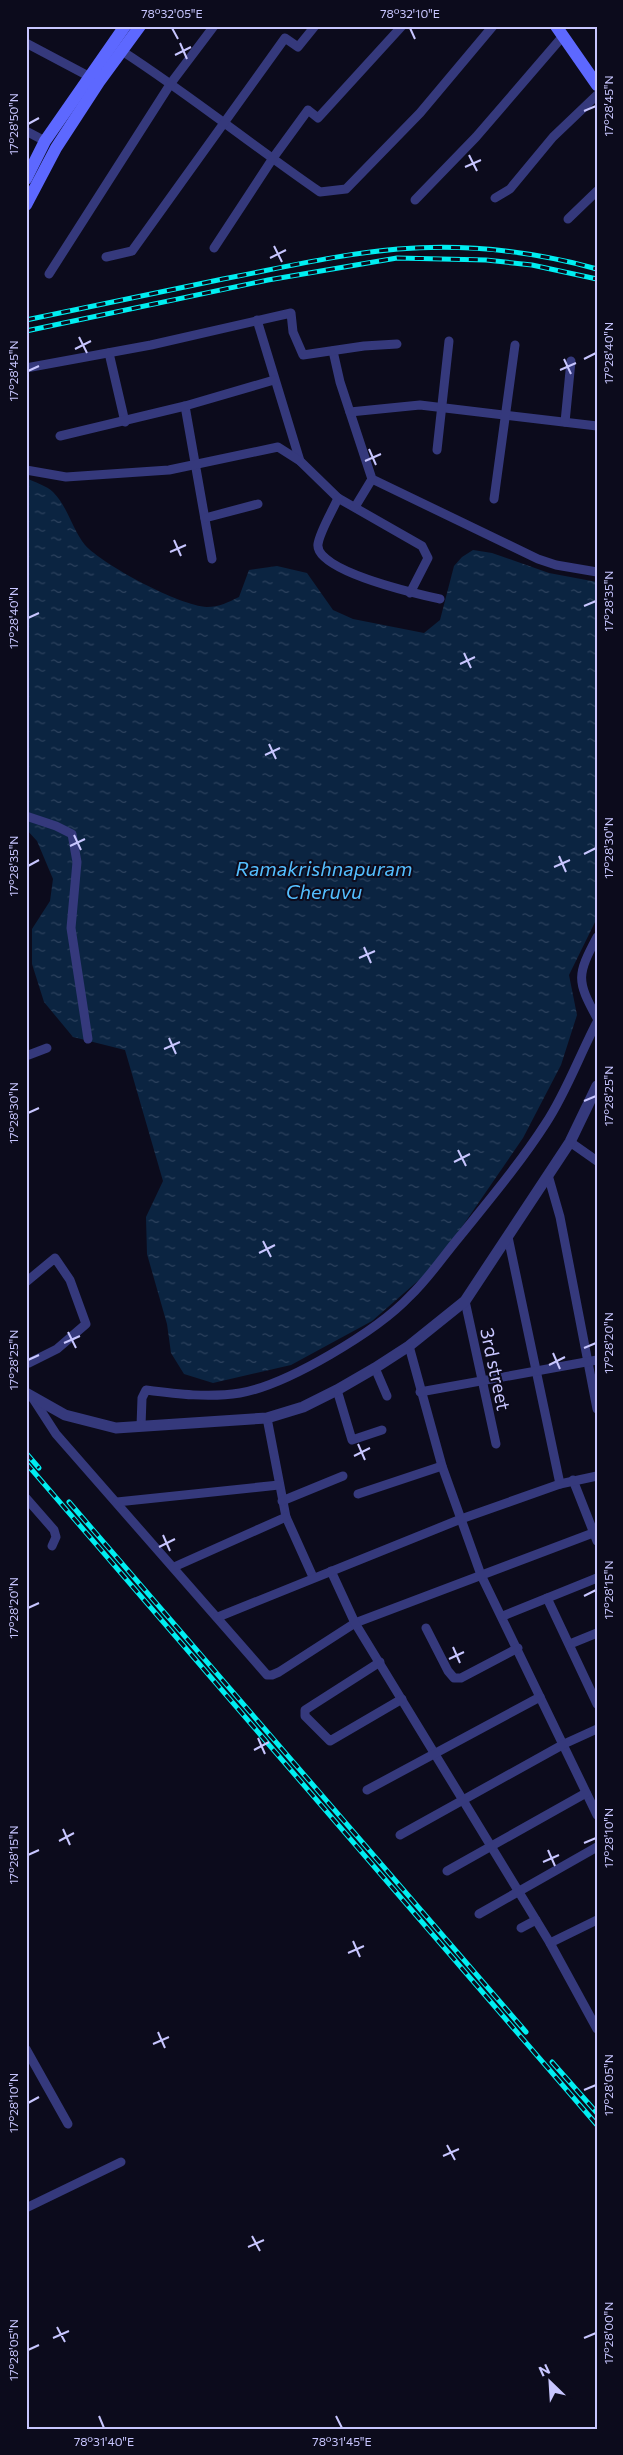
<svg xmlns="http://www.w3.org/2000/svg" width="623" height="2455" font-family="Commissioner,sans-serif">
<defs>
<pattern id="water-ripples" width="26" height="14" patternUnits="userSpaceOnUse" patternTransform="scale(1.25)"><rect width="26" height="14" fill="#0b2441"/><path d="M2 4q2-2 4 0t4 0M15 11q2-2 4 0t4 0" fill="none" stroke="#2d425e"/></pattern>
</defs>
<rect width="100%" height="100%" fill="#0c0b1c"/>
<path fill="url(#water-ripples)" d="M 26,478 C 34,482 47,486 53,492 C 68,507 72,529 85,545 C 103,565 180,606 207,607 C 219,607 229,602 239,597 L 249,570 L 277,566 L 307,573 L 333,610 L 353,619 L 424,633 L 440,620 L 454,566 L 462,557 L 473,550 L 492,553 L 549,573 L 597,582 L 597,918 L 569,975 L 577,1015 L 561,1065 L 523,1138 L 435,1266 L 372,1321 L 291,1365 L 213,1383 L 184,1374 L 171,1353 L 167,1324 L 147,1254 L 146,1217 L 163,1181 L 125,1050 L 73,1037 L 44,1002 L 32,964 L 32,929 L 50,901 L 53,879 L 37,841 L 26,829 Z"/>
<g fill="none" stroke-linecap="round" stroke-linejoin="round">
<g stroke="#35397c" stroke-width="9">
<polyline points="26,43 94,79"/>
<path d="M 122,51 C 190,95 253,146 320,192 L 346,189 L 420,113 L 493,26"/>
<polyline points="26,131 45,141"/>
<polyline points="495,198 510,189 553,137 597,95"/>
<polyline points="415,200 476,137 563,36"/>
<polyline points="568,219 597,191"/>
<polyline points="214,248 273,158 308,110 318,118 402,26"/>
<polyline points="106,257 132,251 285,38 298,47 315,26"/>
<polyline points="49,274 171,83 214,26"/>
<polyline points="257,320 300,461"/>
<polyline points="333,351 340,382 372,479 538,559 556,565 597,572"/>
<polyline points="109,353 125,422"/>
<polyline points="26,368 151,345 291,313 293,332 303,355 364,346 397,344"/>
<polyline points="185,406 212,559"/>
<polyline points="350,412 420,405 597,426"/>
<polyline points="565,422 571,361"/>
<polyline points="60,436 185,406 274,380"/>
<polyline points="437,450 449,341"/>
<polyline points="26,470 66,477 169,470 278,447 300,461 338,498 422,546 428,558 410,593"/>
<path d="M 338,498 C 333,510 320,531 318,544 C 314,571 418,594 440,599"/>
<polyline points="494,499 515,345"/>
<polyline points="355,507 372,479"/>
<polyline points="205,518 258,504"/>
<polyline points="26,816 56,826 72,834 77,862 71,928 88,1039"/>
<path d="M 597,937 C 577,975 576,980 597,1018"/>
<polyline points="26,1056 47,1048"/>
<polyline points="570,1142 597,1161"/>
<polyline points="548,1175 560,1217 597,1409"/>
<polyline points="508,1237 560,1484"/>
<polyline points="26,1282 55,1258 70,1280 86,1324 57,1349 29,1363 26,1361"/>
<polyline points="465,1301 496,1444"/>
<polyline points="409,1346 442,1466 481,1575 597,1815"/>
<polyline points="375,1368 387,1396"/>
<polyline points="337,1390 352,1440 382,1430"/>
<polyline points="420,1392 597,1360"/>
<polyline points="32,1397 56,1434 267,1675 272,1675 279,1672 355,1623 593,1533"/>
<polyline points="267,1418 286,1517 313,1577"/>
<path d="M 141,1426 L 142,1398 L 146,1390 C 177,1394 209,1398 240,1393 C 287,1385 377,1331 410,1296 C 429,1278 444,1255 461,1235 C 490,1199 521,1162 546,1123 C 566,1093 580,1054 597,1022"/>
<polyline points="573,1480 597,1541"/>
<polyline points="358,1494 442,1466"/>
<polyline points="26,1498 54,1530 56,1537 52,1546"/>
<polyline points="282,1501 343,1476"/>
<polyline points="117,1502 279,1485"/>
<polyline points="174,1567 286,1517"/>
<polyline points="331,1571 355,1623 550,1943 597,2029"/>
<polyline points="547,1598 597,1704"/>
<polyline points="503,1616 597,1578"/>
<polyline points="218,1617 461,1519 560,1484 597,1476"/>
<polyline points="426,1628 448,1671 454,1678 461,1678 518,1648"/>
<polyline points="570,1644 597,1633"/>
<polyline points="380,1662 305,1710 305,1716 330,1741 402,1699"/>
<polyline points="367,1790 540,1697"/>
<polyline points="400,1835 564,1744 597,1729"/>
<polyline points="447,1871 586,1793"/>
<polyline points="479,1914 597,1847"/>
<polyline points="521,1928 536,1920"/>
<polyline points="550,1943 597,1920"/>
<polyline points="26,2049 68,2124"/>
<polyline points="26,2208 121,2162"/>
</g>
<polyline stroke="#35397c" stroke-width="11" points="26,1393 65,1415 116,1428 267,1418 303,1407 337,1390 375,1368 409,1346 465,1301 570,1142 597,1086"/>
<g stroke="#5d68ff" stroke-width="12">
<polyline points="556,26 597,85"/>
<polyline points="26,179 45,141 125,26"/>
<polyline points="26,205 56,148 99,82 140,26"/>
</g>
<defs>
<g id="rail">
<path d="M 26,320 C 92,306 157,293 223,279 C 281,268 339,254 398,249 C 464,244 533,251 597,269"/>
<polyline points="26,331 268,280 397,258 486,260 532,265 597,279"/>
<polyline points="26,1453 39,1468"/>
<polyline points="26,1463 597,2125"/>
<polyline points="69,1502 526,2032"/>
<polyline points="552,2062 597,2113"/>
</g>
</defs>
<use href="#rail" stroke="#00eef1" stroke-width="5"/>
<use href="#rail" stroke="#0c0b1c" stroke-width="3" stroke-dasharray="9" stroke-linecap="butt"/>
</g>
<path fill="none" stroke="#c8c6ff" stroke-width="2" d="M 172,28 L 178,39M 410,28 L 415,39M 180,43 L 187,59M 175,55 L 191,47M 584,111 L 596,106M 28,124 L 39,118M 469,155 L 477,171M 465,167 L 481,160M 274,246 L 282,262M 270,258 L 286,250M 79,337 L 87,353M 75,349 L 91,341M 564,359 L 571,374M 584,359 L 596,353M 560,370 L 576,363M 28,371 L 39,366M 369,449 L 376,465M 365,461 L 381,454M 174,540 L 181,556M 170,552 L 186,545M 584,606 L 596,601M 28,618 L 39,613M 464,653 L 471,668M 460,664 L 475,657M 269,744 L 276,759M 265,755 L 280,748M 74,835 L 81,850M 70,846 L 85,839M 584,854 L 596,848M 559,856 L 566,872M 28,866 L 39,860M 554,867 L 570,860M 364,947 L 371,963M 359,958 L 375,951M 169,1038 L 176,1054M 164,1049 L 180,1042M 584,1101 L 596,1096M 28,1113 L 39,1108M 458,1150 L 466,1166M 454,1162 L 470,1154M 263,1241 L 271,1257M 259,1253 L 275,1245M 68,1332 L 76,1348M 64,1343 L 80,1336M 584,1348 L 596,1343M 553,1353 L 560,1369M 28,1360 L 39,1355M 549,1365 L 565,1357M 358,1444 L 365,1460M 354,1456 L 370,1448M 163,1535 L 170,1551M 159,1547 L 175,1539M 584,1596 L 596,1590M 28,1608 L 39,1603M 453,1647 L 460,1663M 449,1659 L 464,1652M 258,1738 L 265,1754M 254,1750 L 269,1742M 63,1829 L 70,1845M 59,1841 L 74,1833M 584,1843 L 596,1838M 548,1850 L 555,1866M 28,1855 L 39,1850M 543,1862 L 559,1855M 353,1941 L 360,1957M 348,1953 L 364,1946M 158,2032 L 165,2048M 153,2044 L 169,2037M 584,2090 L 596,2085M 28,2103 L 39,2097M 447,2145 L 455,2160M 443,2156 L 459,2149M 252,2236 L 260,2251M 248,2247 L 264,2240M 57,2327 L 65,2342M 53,2338 L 69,2331M 584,2338 L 596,2333M 28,2350 L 39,2345M 99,2416 L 104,2428M 336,2416 L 342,2428"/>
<g text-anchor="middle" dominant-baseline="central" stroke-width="4" stroke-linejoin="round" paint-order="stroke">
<g font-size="19" fill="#c8c6ff" stroke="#0c0b1c">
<text transform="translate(496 1369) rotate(78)">3rd street</text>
</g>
<g font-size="20" font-style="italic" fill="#54bfff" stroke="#0c0b1c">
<text x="324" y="868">Ramakrishnapuram<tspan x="324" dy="23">Cheruvu</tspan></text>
</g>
</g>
<rect width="623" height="2455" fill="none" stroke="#0c0b1c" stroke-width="55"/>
<g transform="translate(550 2382) rotate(335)" stroke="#0c0b1c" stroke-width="4" paint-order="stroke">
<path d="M0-4L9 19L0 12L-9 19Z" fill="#c8c6ff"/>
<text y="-8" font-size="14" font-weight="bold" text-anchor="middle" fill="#c8c6ff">N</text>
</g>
<rect x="28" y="28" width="568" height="2400" fill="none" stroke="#c8c6ff" stroke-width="2"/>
<g font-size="12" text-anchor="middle" fill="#c8c6ff">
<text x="172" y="18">78°32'05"E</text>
<text x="410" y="18">78°32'10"E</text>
<text transform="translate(609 106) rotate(-90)" y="4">17°28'45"N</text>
<text transform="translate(14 124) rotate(-90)" y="4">17°28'50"N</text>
<text transform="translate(609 353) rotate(-90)" y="4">17°28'40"N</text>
<text transform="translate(14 371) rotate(-90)" y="4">17°28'45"N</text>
<text transform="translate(609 601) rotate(-90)" y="4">17°28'35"N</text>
<text transform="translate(14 618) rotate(-90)" y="4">17°28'40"N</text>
<text transform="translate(609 848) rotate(-90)" y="4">17°28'30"N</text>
<text transform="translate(14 866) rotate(-90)" y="4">17°28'35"N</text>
<text transform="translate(609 1096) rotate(-90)" y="4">17°28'25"N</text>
<text transform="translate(14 1113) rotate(-90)" y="4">17°28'30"N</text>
<text transform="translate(609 1343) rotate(-90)" y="4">17°28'20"N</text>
<text transform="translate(14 1360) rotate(-90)" y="4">17°28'25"N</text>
<text transform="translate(609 1590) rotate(-90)" y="4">17°28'15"N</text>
<text transform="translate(14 1608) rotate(-90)" y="4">17°28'20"N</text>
<text transform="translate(609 1838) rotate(-90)" y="4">17°28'10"N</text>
<text transform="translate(14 1855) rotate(-90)" y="4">17°28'15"N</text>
<text transform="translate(609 2085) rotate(-90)" y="4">17°28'05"N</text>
<text transform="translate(14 2103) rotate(-90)" y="4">17°28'10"N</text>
<text transform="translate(609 2333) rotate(-90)" y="4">17°28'00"N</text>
<text transform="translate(14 2350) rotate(-90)" y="4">17°28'05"N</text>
<text x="104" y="2446">78°31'40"E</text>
<text x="342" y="2446">78°31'45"E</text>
</g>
</svg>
